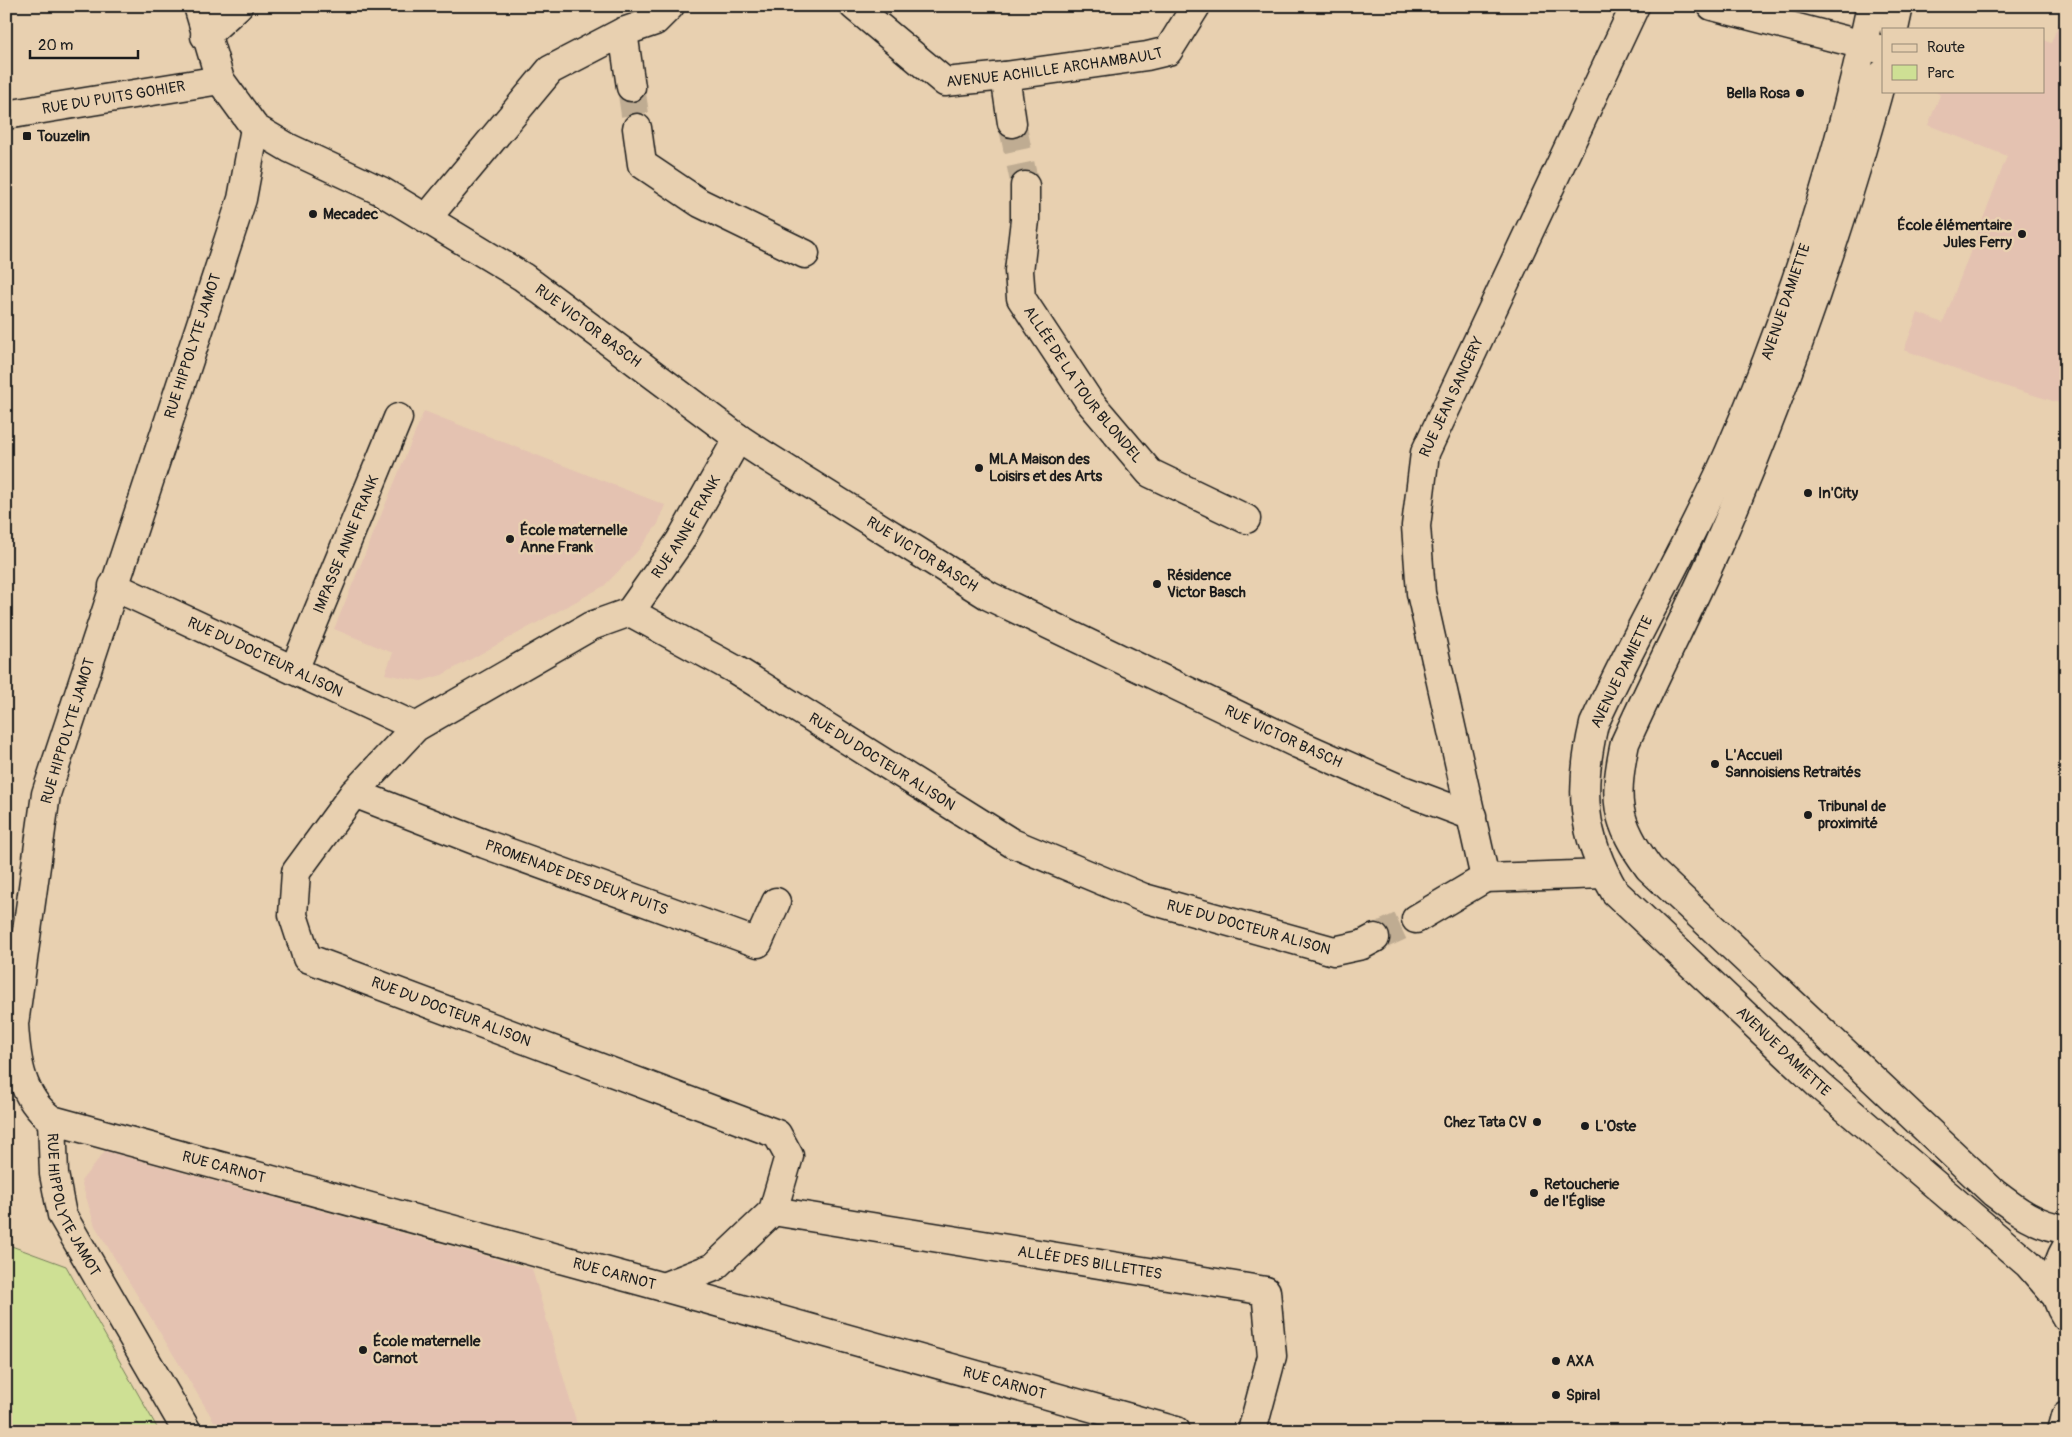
<svg xmlns="http://www.w3.org/2000/svg" width="2072" height="1437" font-family="Pangolin,sans-serif">
<rect width="100%" height="100%" fill="#e8d0b0"/>
<filter id="ink" filterUnits="userSpaceOnUse"><feTurbulence type="fractalNoise" baseFrequency=".02" numOctaves="2"/><feDisplacementMap in="SourceGraphic" scale="10" xChannelSelector="R" yChannelSelector="G"/><feConvolveMatrix kernelMatrix="1 2 1 2 8 2 1 2 1" color-interpolation-filters="sRGB"/></filter>
<g filter="url(#ink)">
<g fill="#e4c2b1">
<polygon points="2066,6 2066,405 2007,387 1904,350 1918,313 1943,323 2007,156 1928,125 1940,95 1935,91 2043,91 2043,40 2051,43"/>
<polygon points="424,411 665,505 658,524 636,553 604,586 442,675 421,681 385,674 393,653 334,629"/>
<polygon points="105,1151 532,1269 579,1431 220,1431 95,1226 81,1181"/>
</g>
<polygon fill="#cee094" stroke="#757e58" points="6,1244 66,1266 159,1431 6,1431"/>
<g fill="none" stroke-linecap="round" stroke-linejoin="round">
<g stroke="#bfac92" stroke-width="28" stroke-dasharray="28 14" stroke-linecap="butt">
<polyline points="631,87 637,128"/>
<polyline points="1012,123 1025,186"/>
<polyline points="1375,938 1416,919"/>
</g>
<defs>
<g id="street">
<path id="s1" d="M 198,6 L 220,80 L 255,128 L 289,148 L 381,191 L 523,277 L 738,438 L 764,455 L 989,596 L 1298,744 L 1400,789 L 1472,816"/>
<path id="s2" d="M 854,6 L 945,82 L 1005,76 L 1147,56 L 1168,51 L 1196,6"/>
<polyline points="1712,6 1883,50"/>
<polyline points="623,32 631,87"/>
<polyline points="205,36 238,6"/>
<polyline points="1005,76 1012,123"/>
<path id="s3" d="M 6,115 L 220,80"/>
<path id="s4" d="M 255,128 L 242,199 L 46,794 L 14,1024 C 16,1060 21,1098 52,1120 L 663,1287 L 1176,1431"/>
<polyline points="637,128 642,164 700,203 805,254"/>
<path id="s5" d="M 1025,186 L 1025,220 L 1019,271 L 1021,298 L 1089,401 L 1150,473 L 1246,519"/>
<polyline points="427,218 550,70 623,32 655,21 670,6"/>
<path id="s6" d="M 113,586 L 416,727"/>
<path id="s7" d="M 630,612 L 680,541 L 738,438"/>
<path id="s8" d="M 294,670 L 398,418"/>
<path id="s9" d="M 354,793 L 485,844 L 758,943 L 776,902"/>
<path id="s10" d="M 1604,874 L 1485,878 L 1421,593 L 1416,526 L 1425,453 L 1635,6"/>
<polyline points="1416,919 1485,878"/>
<path id="s11" d="M 52,1120 L 54,1174 L 62,1215 L 187,1431"/>
<path id="s12" d="M 773,1211 L 1266,1291 L 1272,1356 L 1252,1431"/>
<path id="s13" d="M 663,1287 L 714,1267 L 773,1211 L 789,1156 L 777,1134 L 307,958 L 293,915 L 296,872 L 354,793 L 416,727 L 591,626 L 630,612 L 736,670 L 1012,843 L 1144,898 L 1334,951 L 1362,945 L 1375,938"/>
</g>
<g id="secondary">
<path id="s14" d="M 1871,6 C 1839,157 1791,312 1729,453 C 1688,546 1636,632 1594,724 C 1579,788 1581,835 1615,892 L 1820,1086 L 2028,1264 L 2057,1297"/>
<polyline points="1894,29 1899,6"/>
<path d="M 1883,74 C 1839,238 1783,397 1715,552 C 1686,616 1654,679 1625,743 C 1613,799 1615,822 1649,868 L 1994,1193 C 2016,1210 2037,1226 2066,1229"/>
<path d="M 2066,1248 C 2053,1270 2051,1295 2066,1317"/>
<polyline points="2062,1431 2066,1416"/>
</g>
</defs>
<use href="#street" stroke="#1c1c1c" stroke-width="31"/>
<use href="#secondary" stroke="#1c1c1c" stroke-width="31"/>
<use href="#street" stroke="#e8d0b0" stroke-width="28"/>
<use href="#secondary" stroke="#e8d0b0" stroke-width="28"/>
</g>
</g>
<g fill="#1c1c1c" stroke="#e8d0b0" stroke-width="2">
<circle cx="1800" cy="93" r="5"/>
<rect x="22" y="131" width="10" height="10" rx="2.5"/>
<circle cx="313" cy="214" r="5"/>
<circle cx="2022" cy="234" r="5"/>
<circle cx="979" cy="468" r="5"/>
<circle cx="1808" cy="493" r="5"/>
<circle cx="510" cy="539" r="5"/>
<circle cx="1157" cy="584" r="5"/>
<circle cx="1715" cy="764" r="5"/>
<circle cx="1808" cy="815" r="5"/>
<circle cx="1537" cy="1122" r="5"/>
<circle cx="1585" cy="1126" r="5"/>
<circle cx="1534" cy="1193" r="5"/>
<circle cx="363" cy="1350" r="5"/>
<circle cx="1556" cy="1361" r="5"/>
<circle cx="1556" cy="1395" r="5"/>
</g>
<g text-anchor="middle" dominant-baseline="central" stroke-width="5" stroke-linejoin="round" paint-order="stroke">
<g font-size="15" fill="#1c1c1c" stroke="#e8d0b0">
<text stroke="none"><textPath href="#s2" startOffset="229">AVENUE ACHILLE ARCHAMBAULT</textPath></text>
<text stroke="none"><textPath href="#s3" startOffset="109">RUE DU PUITS GOHIER</textPath></text>
<text transform="translate(1786 302) rotate(-71)">AVENUE DAMIETTE</text>
<text stroke="none"><textPath href="#s1" startOffset="525">RUE VICTOR BASCH</textPath></text>
<text transform="translate(193 346) rotate(-72)">RUE HIPPOLYTE JAMOT</text>
<text stroke="none"><textPath href="#s5" startOffset="219">ALLÉE DE LA TOUR BLONDEL</textPath></text>
<text stroke="none"><textPath href="#s10" startOffset="614">RUE JEAN SANCERY</textPath></text>
<text stroke="none"><textPath href="#s7" startOffset="102">RUE ANNE FRANK</textPath></text>
<text stroke="none"><textPath href="#s8" startOffset="136">IMPASSE ANNE FRANK</textPath></text>
<text stroke="none"><textPath href="#s1" startOffset="930">RUE VICTOR BASCH</textPath></text>
<text stroke="none"><textPath href="#s6" startOffset="168">RUE DU DOCTEUR ALISON</textPath></text>
<text transform="translate(1622 672) rotate(-64)">AVENUE DAMIETTE</text>
<text transform="translate(68 731) rotate(-73)">RUE HIPPOLYTE JAMOT</text>
<text stroke="none"><textPath href="#s1" startOffset="1335">RUE VICTOR BASCH</textPath></text>
<text stroke="none"><textPath href="#s13" startOffset="1534">RUE DU DOCTEUR ALISON</textPath></text>
<text stroke="none"><textPath href="#s9" startOffset="238">PROMENADE DES DEUX PUITS</textPath></text>
<text stroke="none"><textPath href="#s13" startOffset="1939">RUE DU DOCTEUR ALISON</textPath></text>
<text transform="translate(451 1012) rotate(21)">RUE DU DOCTEUR ALISON</text>
<text stroke="none"><textPath href="#s14" startOffset="1179">AVENUE DAMIETTE</textPath></text>
<text stroke="none"><textPath href="#s4" startOffset="1216">RUE CARNOT</textPath></text>
<text stroke="none"><textPath href="#s11" startOffset="89">RUE HIPPOLYTE JAMOT</textPath></text>
<text stroke="none"><textPath href="#s12" startOffset="321">ALLÉE DES BILLETTES</textPath></text>
<text stroke="none"><textPath href="#s4" startOffset="1621">RUE CARNOT</textPath></text>
<text stroke="none"><textPath href="#s4" startOffset="2026">RUE CARNOT</textPath></text>
</g>
<g font-size="15" font-weight="bold" fill="#1c1c1c" stroke="#e8d0b0" text-anchor="start">
<text x="1790" y="93" text-anchor="end">Bella Rosa</text>
<text x="37" y="136">Touzelin</text>
<text x="323" y="214">Mecadec</text>
<text x="2012" y="225" text-anchor="end">École élémentaire<tspan x="2012" dy="17">Jules Ferry</tspan></text>
<text x="989" y="459">MLA Maison des<tspan x="989" dy="17">Loisirs et des Arts</tspan></text>
<text x="1818" y="493">In'City</text>
<text x="520" y="530">École maternelle<tspan x="520" dy="17">Anne Frank</tspan></text>
<text x="1167" y="575">Résidence<tspan x="1167" dy="17">Victor Basch</tspan></text>
<text x="1725" y="755">L'Accueil<tspan x="1725" dy="17">Sannoisiens Retraités</tspan></text>
<text x="1818" y="806">Tribunal de<tspan x="1818" dy="17">proximité</tspan></text>
<text x="1527" y="1122" text-anchor="end">Chez Tata CV</text>
<text x="1595" y="1126">L'Oste</text>
<text x="1544" y="1184">Retoucherie<tspan x="1544" dy="17">de l'Église</tspan></text>
<text x="373" y="1341">École maternelle<tspan x="373" dy="17">Carnot</tspan></text>
<text x="1566" y="1361">AXA</text>
<text x="1566" y="1395">Spiral</text>
</g>
</g>
<rect width="2072" height="1437" fill="none" stroke="#e8d0b0" stroke-width="25"/>
<rect x="12" y="12" width="2047" height="1412" fill="none" stroke="#1c1c1c" stroke-width="2" filter="url(#ink)"/>
<rect x="1882" y="28" width="162" height="65" fill="#e8d0b0" stroke="#968875"/>
<rect x="1892" y="44" width="25" height="8" fill="#e8d0b0" stroke="#968875"/>
<text x="1927" y="52" font-size="15" fill="#1c1c1c">Route</text>
<rect x="1892" y="65" width="25" height="15" fill="#cee094" stroke="#968875"/>
<text x="1927" y="78" font-size="15" fill="#1c1c1c">Parc</text>
<path d="M30 50v8h108v-8" fill="none" stroke="#1c1c1c" stroke-width="2.5"/>
<text x="38" y="50" font-size="15" fill="#1c1c1c" stroke="#e8d0b0" stroke-width="4" paint-order="stroke">20 m</text>
</svg>
